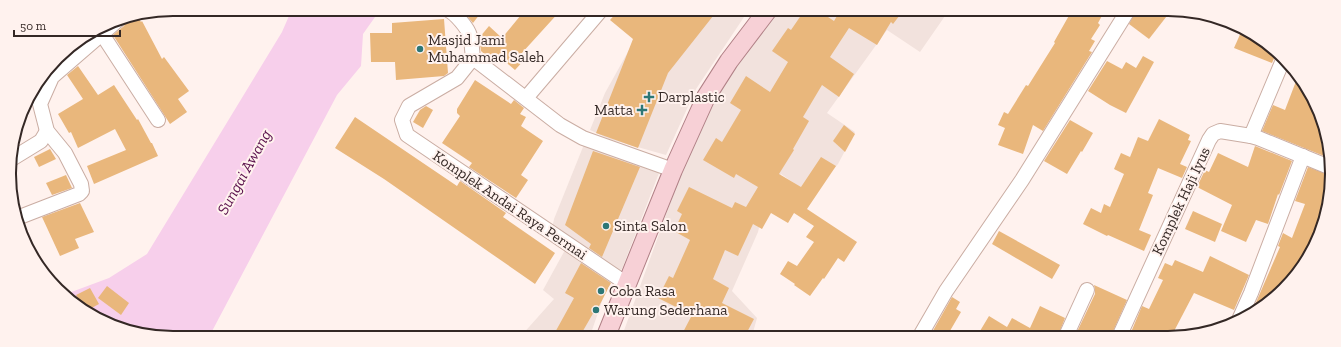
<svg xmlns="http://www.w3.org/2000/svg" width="1341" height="347" font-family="'Zilla Slab',serif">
<rect width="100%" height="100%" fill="#fff2ee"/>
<g fill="#f2e2dd">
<polygon points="658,10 748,11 696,89 666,155 609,139 590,130 605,93 634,41"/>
<polygon points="776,11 939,11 945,16 920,52 887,30 827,113 855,132 838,164 811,195 781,174 766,197 758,232 732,291 757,318 752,336 622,336 695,135 730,68"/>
<polygon points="585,142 659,173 622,269 616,272 552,229 554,219"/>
<polygon points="565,250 609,281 590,336 521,336 554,299 543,290"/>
</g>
<polygon fill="#f7cfeb" points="292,9 380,10 363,34 361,66 337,95 210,335 142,335 91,316 66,294 109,278 147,254 282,32"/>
<g fill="#e9b77c">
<polygon points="462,10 483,10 473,23"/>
<polygon points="525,10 561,10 521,54 525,59 515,70 495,53 490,59 481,51 479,38 489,26 502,38"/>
<polygon points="619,10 717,11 668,73 638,148 596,133 633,39 610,20"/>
<polygon points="804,11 819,11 834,21 840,11 903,11 893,24 891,22 877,45 849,28 830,57 854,74 839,97 822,85 803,117 809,121 793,149 794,150 779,174 801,187 821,157 836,166 807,209 857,242 844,262 838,258 824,279 823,278 810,296 794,285 795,284 780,274 788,261 797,266 814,242 806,237 814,226 794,213 788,223 771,213 762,229 753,224 738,256 725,250 713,279 729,288 722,303 754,319 745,336 681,336 692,315 658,298 669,276 673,278 690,240 674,231 682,214 677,211 689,187 732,208 735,202 746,207 758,187 736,174 734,178 703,160 716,138 722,142 741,110 730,103 746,76 770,92 788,62 772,51 788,28 791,30"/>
<polygon points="1071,12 1104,12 1098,23 1100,25 1091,39 1095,41 1089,51 1092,52 1043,131 1033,125 1023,154 998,145 1005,128 998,125 1004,112 1008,114 1026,85 1028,86 1055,43 1054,42"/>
<polygon points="1135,12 1170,12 1149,39 1129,24"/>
<polygon points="137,16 141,22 142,21 162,59 164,57 189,91 178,99 187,112 170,124 113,35 124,26 126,22 126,18"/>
<polygon points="444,19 448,73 444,76 396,80 395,62 371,62 370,33 392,33 392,23"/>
<polygon points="1242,30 1263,41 1276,54 1272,63 1234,48"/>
<polygon points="1143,56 1154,62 1126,113 1110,105 1088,91 1107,61 1122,69 1126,62 1136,68"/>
<polygon points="78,66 98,95 114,85 137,120 138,119 151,143 152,143 158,156 94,184 87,166 126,150 115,129 78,148 71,132 69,133 58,114 83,99 67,75"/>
<polygon points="1298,76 1304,82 1329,141 1329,158 1262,131 1273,105 1285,110"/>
<polygon points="475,80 511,104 514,100 524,108 520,114 526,117 521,126 543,141 521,175 528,180 516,198 469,167 472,163 442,143 460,116 457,113 457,109"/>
<polygon points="426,106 433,110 423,128 413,122 420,110"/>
<polygon points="355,117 457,186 460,181 506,213 503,217 555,253 535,284 384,179 335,148"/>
<polygon points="1159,119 1190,135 1188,140 1191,141 1180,164 1187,167 1182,178 1158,168 1148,193 1153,195 1139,230 1151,235 1144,251 1108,235 1107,236 1083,224 1091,208 1101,213 1104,204 1110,207 1124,174 1114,169 1121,153 1130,157 1138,137 1148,141"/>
<polygon points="1070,120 1093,133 1082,152 1081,151 1067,174 1044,161"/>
<polygon points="844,125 855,134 845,152 833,141"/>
<polygon points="1255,146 1292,161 1279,195 1278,194 1268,224 1256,220 1246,242 1221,231 1232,205 1197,187 1205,170 1209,172 1218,153 1248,167"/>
<polygon points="50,149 56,159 39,167 34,157"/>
<polygon points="593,151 640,167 602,257 589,248 591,244 565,225"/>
<polygon points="1308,167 1329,175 1329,205 1310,256 1276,297 1251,314 1280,247 1278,246 1283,233 1292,238 1305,204 1295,201"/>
<polygon points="66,175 72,188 52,195 46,183"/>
<polygon points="80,203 94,232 75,239 79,248 60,256 42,217"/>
<polygon points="1193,211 1222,224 1215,242 1185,229"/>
<polygon points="999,231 1060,265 1052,279 992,244"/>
<polygon points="1210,256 1249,275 1234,310 1194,293 1171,337 1129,337 1142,306 1149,309 1163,280 1158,278 1165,263 1172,266 1175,260 1203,272"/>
<polygon points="581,263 611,283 597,310 595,310 580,336 553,336 574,298 565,293"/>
<polygon points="1094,285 1127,300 1111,336 1075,336 1095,294 1095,290"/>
<polygon points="107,286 129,303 121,315 98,298"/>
<polygon points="90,288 99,304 86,311 74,301 78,298 76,295"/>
<polygon points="952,297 960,302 956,309 961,312 947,336 930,336"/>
<polygon points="1040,306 1065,318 1058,336 977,336 989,316 1007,327 1012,318 1030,328"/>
</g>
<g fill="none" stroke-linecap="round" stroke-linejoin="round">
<defs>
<g id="minor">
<path d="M 448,10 C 455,13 468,28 470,36 C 472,43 472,51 473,58 L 457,78 L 409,106 L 402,120 L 407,135 L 627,284"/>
<polyline points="102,34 158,120"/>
<polyline points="473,58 560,125 583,138 673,170"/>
<polyline points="526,98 601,10"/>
<polyline points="1251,136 1283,60"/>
<polyline points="10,160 41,141 47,131"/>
<polyline points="17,218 79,194 82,191 81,184 65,153 47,131 40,104 52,77 118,20"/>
<polyline points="1238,322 1251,293 1303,156"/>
<polyline points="920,336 946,291 1022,180 1127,12"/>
<polyline points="1066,336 1087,290"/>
<polyline points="1119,337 1209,140 1213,134 1220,131 1251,136 1258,138 1329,167"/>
</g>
<polyline id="major" points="606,336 673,170 706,97 729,61 767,11"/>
</defs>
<use href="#minor" stroke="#caada3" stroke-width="16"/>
<use href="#major" stroke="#b08086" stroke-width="20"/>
<use href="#minor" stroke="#fff" stroke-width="14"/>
<use href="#major" stroke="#f7d0d6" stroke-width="18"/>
</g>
<g fill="#2d7776" stroke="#fff2ee" stroke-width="1.5">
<circle cx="420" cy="49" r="4"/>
<path d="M647 91h4v4h4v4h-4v4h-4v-4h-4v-4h4z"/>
<path d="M640 104h4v4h4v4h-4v4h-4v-4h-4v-4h4z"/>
<circle cx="606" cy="226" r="4"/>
<circle cx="601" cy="291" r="4"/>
<circle cx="596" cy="310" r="4"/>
</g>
<g text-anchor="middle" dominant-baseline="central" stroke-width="4" stroke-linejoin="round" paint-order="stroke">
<g font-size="15" fill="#342825" stroke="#fff2ee" text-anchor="start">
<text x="428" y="40">Masjid Jami<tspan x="428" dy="17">Muhammad Saleh</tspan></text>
<text x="658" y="97">Darplastic</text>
<text x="633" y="110" text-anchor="end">Matta</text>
<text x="614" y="226">Sinta Salon</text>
<text x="609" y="291">Coba Rasa</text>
<text x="604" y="310">Warung Sederhana</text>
</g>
<g font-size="15" fill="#342825" stroke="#fff2ee">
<text transform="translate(1181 201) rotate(-65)">Komplek Haji Iyus</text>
<text transform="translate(510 205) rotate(34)">Komplek Andai Raya Permai</text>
</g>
<g font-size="16" font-style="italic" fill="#590f4b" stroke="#fff2ee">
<text transform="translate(244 172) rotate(-61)">Sungai Awang</text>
</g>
</g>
<path d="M0 0H1341V347H0ZM173 16H1168A157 157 0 0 1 1325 173V174A157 157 0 0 1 1168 331H173A157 157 0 0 1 16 174V173A157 157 0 0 1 173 16Z" fill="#fff2ee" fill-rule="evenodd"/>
<path fill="none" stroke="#342825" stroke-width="2" d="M173 16H1168A157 157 0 0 1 1325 173V174A157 157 0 0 1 1168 331H173A157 157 0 0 1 16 174V173A157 157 0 0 1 173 16Z"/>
<path d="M14 30v6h106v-6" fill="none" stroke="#342825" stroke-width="2"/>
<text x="20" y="30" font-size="12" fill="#342825" stroke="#fff2ee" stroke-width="3" paint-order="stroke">50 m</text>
</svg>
